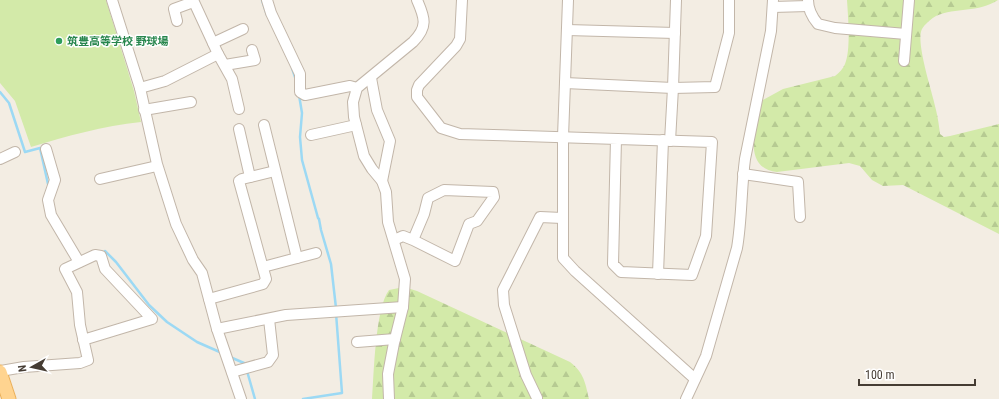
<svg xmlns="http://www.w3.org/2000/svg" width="999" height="399" font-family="'Roboto Condensed','Noto Sans JP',sans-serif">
<defs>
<pattern id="forest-firs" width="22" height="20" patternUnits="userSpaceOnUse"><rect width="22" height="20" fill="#d3eaa9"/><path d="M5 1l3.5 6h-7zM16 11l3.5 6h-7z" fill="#b6ca92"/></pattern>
</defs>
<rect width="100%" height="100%" fill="#f3ede3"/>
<g fill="url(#forest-firs)">
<path d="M 847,0 L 998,0 C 978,13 956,7 936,16 C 932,18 924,25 922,29 C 915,42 933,94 936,110 C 938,118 939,126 940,134 L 944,137 L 950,136 L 999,124 L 999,234 L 903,185 L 883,186 L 872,180 L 860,166 L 849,163 L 777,172 C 741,168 756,125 761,101 L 783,89 L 835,76 C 839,73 843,69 845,64 C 851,50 848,16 847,0 Z"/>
<path d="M 404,287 L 417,291 L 570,362 C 584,373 585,382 589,399 L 372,399 C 374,374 375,309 389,290 Z"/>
</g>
<path fill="#d3eaa9" d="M 0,0 L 106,0 L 134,91 L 141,122 C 103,126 67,136 31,147 L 15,101 L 0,83 Z"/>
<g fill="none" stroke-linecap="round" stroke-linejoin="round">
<g stroke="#9cd9f4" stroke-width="2.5">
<polyline points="262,0 267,15"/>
<polyline points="292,68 296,80"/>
<polyline points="0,92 9,103 25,152 40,148 48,184"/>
<polyline points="299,95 302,113 300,137 302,160 318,218 319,219 321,230 331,264 336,308"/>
<polyline points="105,251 116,262 149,305 167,322 197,342 222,353"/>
<polyline points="230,357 244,363 245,366"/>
<polyline points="247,371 255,399"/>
<polyline points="303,399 342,393 336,313"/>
</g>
<defs>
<g id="minor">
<polyline points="112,0 140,88 157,164 176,224 193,260 202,273 217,329 241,399"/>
<polyline points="267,0 271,13 300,74 300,92 305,95 350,86 357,88"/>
<polyline points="462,0 460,39 456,46 419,85 417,90 417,97 441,128 460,134 712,142 706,236 692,275 621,272 613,264 616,139"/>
<polyline points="568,0 563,137 563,258 575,271 695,379"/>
<path d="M 808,0 C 808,9 812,17 818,24 L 835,28 L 906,34"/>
<polyline points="773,7 808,6"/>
<polyline points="177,21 174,9 193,2"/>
<polyline points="567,30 675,33"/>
<polyline points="213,43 243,29"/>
<polyline points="218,54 232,79 239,109"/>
<polyline points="904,61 909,0"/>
<polyline points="225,65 255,60 252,50"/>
<polyline points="371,78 377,110 390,141 382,181"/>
<polyline points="565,83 673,88 715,87 729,33 729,0"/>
<polyline points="140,88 165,81 218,54 193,0"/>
<polyline points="144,110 191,102"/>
<polyline points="264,125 297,258"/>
<polyline points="239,129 250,177"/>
<polyline points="311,135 356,125"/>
<polyline points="670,141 673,88 676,0"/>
<polyline points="46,149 55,180 48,200 51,215 79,262"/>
<polyline points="0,159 15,152"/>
<polyline points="743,174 798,182 800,217"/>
<polyline points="100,179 157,166"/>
<polyline points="394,240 403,236 413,240 455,261 469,224 477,221 494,197 493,192 444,190 428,198 424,214 413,240"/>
<polyline points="263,267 316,253"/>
<polyline points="658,274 663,140"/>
<polyline points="209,299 263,284 266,279 239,181 242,179 275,171"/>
<polyline points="217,329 286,315 403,307"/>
<polyline points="357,342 395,339"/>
<polyline points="0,371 24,367 80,363 88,360 80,325 77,292 65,269 95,255 101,256 105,269 152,319 83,340"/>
<polyline points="232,372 268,362 273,355 269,319"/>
<polyline points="537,398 526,375 504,305 503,290 540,217 562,218"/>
<path d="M 389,399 L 388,374 L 394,343 L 403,307 L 405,279 L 388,222 L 386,192 L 382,181 L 372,169 L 364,156 L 354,117 L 353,102 L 357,88 L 413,42 C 428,27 425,18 417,0"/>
<path d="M 686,399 L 706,356 L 737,248 C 742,219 741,189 745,159 L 771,31 L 773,0"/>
</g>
<polyline id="major" points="0,372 9,399"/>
</defs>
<use href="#minor" stroke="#c2b6a9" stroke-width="12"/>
<use href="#major" stroke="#eab05b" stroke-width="15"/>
<use href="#minor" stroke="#fff" stroke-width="10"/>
<use href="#major" stroke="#ffd490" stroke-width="13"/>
</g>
<circle fill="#2e9e5b" stroke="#fff" stroke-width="1.5" cx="59" cy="41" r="4"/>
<g text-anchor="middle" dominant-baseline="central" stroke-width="3" stroke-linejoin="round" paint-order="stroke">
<g font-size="11" font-weight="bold" fill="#27864d" stroke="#fff" text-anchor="start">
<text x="67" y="41">筑豊高等学校 野球場</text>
</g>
</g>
<g transform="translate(32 367) rotate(262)" stroke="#ffffff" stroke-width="3" paint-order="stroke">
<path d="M0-3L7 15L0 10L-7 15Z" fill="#453c33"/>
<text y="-6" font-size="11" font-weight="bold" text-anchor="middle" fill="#453c33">N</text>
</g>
<path d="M859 379v6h116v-6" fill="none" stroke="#453c33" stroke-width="2"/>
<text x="865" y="379" font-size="12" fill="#453c33" stroke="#ffffff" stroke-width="3" paint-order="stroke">100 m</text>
</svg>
